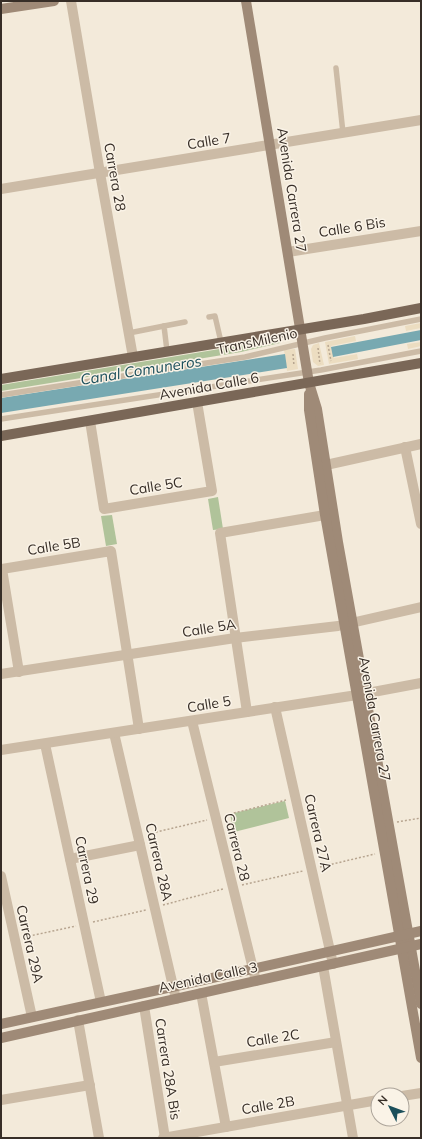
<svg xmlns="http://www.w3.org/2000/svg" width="422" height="1139" font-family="Mulish,sans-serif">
<rect width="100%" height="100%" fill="#f3eada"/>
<g fill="#b0c39a">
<polygon points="280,339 280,343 241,352 1,391 1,385"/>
<polygon points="218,497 223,529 213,530 208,499"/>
<polygon points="112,515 117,544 106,546 101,516"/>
<polygon points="285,801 289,818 234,832 230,814"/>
</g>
<g fill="#ecddc1">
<polygon points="421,323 421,328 406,331 405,326"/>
<polygon points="355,336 356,341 331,346 334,358 357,354 358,359 329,364 325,342"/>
<polygon points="421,342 421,346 408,349 407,344"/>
<polygon points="319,343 324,365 318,366 313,362 311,349 313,345"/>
<polygon points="295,349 298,369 287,371 284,350"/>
</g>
<g fill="#78a9b1">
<polygon points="421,330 421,340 333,357 331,347"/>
<polygon points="285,354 287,368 1,413 1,398"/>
</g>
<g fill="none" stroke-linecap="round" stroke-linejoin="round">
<g stroke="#b7a590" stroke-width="1.5" stroke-dasharray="2 2" stroke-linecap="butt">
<polyline points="328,345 331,361"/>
<polyline points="318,348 320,364"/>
<polyline points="293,354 294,366"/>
<polyline points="226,815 286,800"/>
<polyline points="397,822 421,818"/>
<polyline points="148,834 207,820"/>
<polyline points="320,867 375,854"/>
<polyline points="242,885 303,871"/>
<polyline points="163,905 223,889"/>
<polyline points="93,922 146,910"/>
<polyline points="25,937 76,926"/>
</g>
<g stroke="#ccbba6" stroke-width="5.5">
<polyline points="336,68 343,133"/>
<polyline points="209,317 215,316 221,342"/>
<polyline points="129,333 164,326"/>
<polyline points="167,351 164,326 185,322"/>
<polyline points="1,395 245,357 325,338 421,319"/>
<polyline points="1,419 321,370 421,351"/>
</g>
<g stroke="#ccbba6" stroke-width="10">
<polyline points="71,1 100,173 133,357"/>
<polyline points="1,189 421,120"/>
<polyline points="288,252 421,231"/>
<polyline points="90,421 104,509 212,491 197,402"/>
<polyline points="405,447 421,524"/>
<polyline points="326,465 421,444"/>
<polyline points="19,672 2,569 111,551 139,729"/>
<polyline points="1,674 235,638 338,626 421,607"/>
<polyline points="275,707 333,964"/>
<polyline points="247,712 220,533 325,515"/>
<polyline points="192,721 256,981"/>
<polyline points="114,733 176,999"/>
<polyline points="45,744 101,1002"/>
<polyline points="1,750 357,695 421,683"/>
<polyline points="70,859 140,845"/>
<polyline points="1,876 32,1017"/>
<polyline points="323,966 353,1138"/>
<polyline points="201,993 226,1127"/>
<polyline points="144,1006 165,1138"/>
<polyline points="78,1020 99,1138"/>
<polyline points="214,1062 336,1042"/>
<polyline points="402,1096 421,1093"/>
<polyline points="1,1100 90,1085"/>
<polyline points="163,1138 378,1100"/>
</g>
<g stroke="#9f8a77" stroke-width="10">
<polyline points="246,1 309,383 317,409 338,542 421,1004"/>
<polyline points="1,9 54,1"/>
<polyline points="309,394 309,410 325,515 421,1058"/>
<polyline points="1,1024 181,985 421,931"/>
<polyline points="1,1038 421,944"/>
</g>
<g stroke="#7a6757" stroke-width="10">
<polyline points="1,379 364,319 421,308"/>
<polyline points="1,436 421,363"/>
</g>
</g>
<g text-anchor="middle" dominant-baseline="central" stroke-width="3" stroke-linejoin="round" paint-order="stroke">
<g font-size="14" fill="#372e27" stroke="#faf3e7">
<text transform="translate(209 141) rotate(-9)">Calle 7</text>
<text transform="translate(115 177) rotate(80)">Carrera 28</text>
<text transform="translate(292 190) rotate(81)">Avenida Carrera 27</text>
<text transform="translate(352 227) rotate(-9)">Calle 6 Bis</text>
<text transform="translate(257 341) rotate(-12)">TransMilenio</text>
<text transform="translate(209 386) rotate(-10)">Avenida Calle 6</text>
<text transform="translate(156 486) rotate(-9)">Calle 5C</text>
<text transform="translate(54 546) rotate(-9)">Calle 5B</text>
<text transform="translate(209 628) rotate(-9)">Calle 5A</text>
<text transform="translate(209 704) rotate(-9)">Calle 5</text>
<text transform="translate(375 719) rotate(80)">Avenida Carrera 27</text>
<text transform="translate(318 833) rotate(77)">Carrera 27A</text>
<text transform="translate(237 847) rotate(76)">Carrera 28</text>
<text transform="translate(159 862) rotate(77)">Carrera 28A</text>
<text transform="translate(87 870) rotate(78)">Carrera 29</text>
<text transform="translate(30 944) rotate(77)">Carrera 29A</text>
<text transform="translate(208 977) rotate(-12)">Avenida Calle 3</text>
<text transform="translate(273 1038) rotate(-9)">Calle 2C</text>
<text transform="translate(168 1069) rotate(81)">Carrera 28A Bis</text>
<text transform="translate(268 1105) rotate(-10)">Calle 2B</text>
</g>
<g font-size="15" font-style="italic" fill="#1b4f5b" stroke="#faf3e7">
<text transform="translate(141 370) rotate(-9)">Canal Comuneros</text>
</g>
</g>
<rect width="422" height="1139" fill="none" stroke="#372e27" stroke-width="4"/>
<g transform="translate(390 1107) rotate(312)"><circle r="19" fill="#faf3e7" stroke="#aca49a"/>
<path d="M0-3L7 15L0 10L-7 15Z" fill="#1b4f5b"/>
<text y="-6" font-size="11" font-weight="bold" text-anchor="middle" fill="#372e27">N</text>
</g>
</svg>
